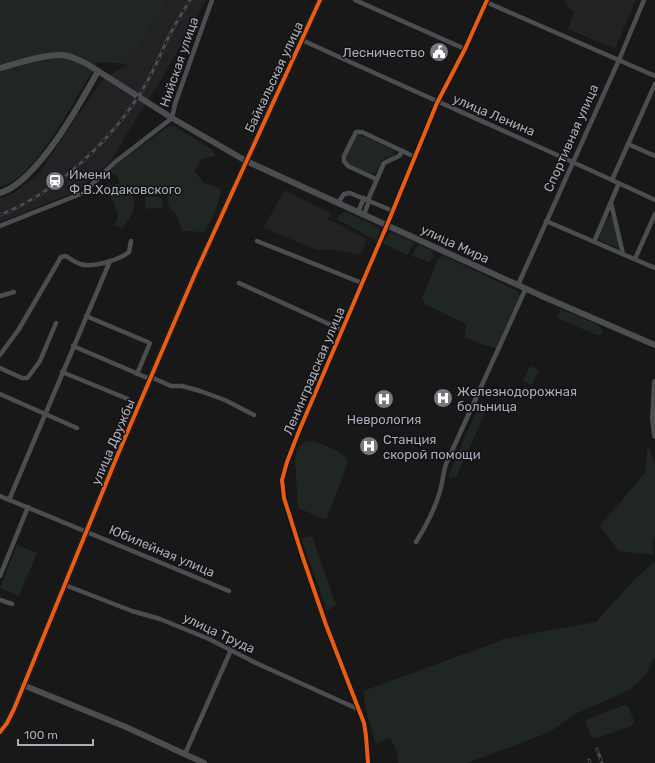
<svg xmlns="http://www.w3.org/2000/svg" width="655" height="763" font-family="Rubik,sans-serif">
<rect width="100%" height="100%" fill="#181818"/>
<g fill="#222224">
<polygon points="167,0 206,0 168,68 109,163 78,191 0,222 0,198 14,193 39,173 102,80 128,64"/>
<polygon points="565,0 636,0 615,49 568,29 574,12 568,8"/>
<polygon points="285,190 331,213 328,219 367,239 361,255 334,250 317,250 263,228"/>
</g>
<g fill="#202722">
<path d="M 0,0 L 167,0 L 128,64 L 98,62 C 78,92 36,180 0,187 Z"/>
<path d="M 174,126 L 211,149 L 216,156 L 202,159 L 194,171 L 204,183 L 212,185 L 221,189 C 218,206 213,218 204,232 L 183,231 L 175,213 L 169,207 L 166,187 L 162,186 L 132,192 C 137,211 133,212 123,228 L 115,226 L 118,215 L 114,203 L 105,189 L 108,185 L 120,184 L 117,175 L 114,175 L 111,171 L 113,167 L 167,127 Z"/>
<path d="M 359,134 L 395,151 L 393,156 L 383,159 C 379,165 379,174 371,174 C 341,160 342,164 357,135 Z"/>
<polygon points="157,196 162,199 163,207 146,209 145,197"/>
<polygon points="345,212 379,227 380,232 377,241 337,219 339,215"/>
<polygon points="611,216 613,220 619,245 617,248 601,241 599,238 607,218"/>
<polygon points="392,232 414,242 408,255 382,243 388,234"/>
<polygon points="420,245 434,251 433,257 429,262 412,256 416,247"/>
<polygon points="442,255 518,291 520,296 496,348 489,347 466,338 465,334 466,324 425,304 422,298 438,259"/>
<polygon points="561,309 598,325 602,329 603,333 600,335 594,334 557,318"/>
<polygon points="530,366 539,370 532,385 523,381"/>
<polygon points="481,401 483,402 482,407 487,409 456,477 450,478 449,476 452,467"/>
<path d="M 305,442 C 308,442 312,441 315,442 C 324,444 345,453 348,462 L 327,518 L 324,519 L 298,508 L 295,459 L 297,449 Z"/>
<polygon points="648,445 655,465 655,536 652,540 654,555 619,551 600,526 645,473"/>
<polygon points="312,536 336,605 327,611 301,538"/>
<polygon points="17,545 37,553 19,596 0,588"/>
<path d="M 653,563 L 655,563 L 655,657 L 653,659 L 647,674 L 629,690 L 573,715 L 550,732 L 467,763 L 398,763 C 399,754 394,744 389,737 L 376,744 L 367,714 L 363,691 L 500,641 L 502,639 L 596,622 L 634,580 Z"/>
<polygon points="625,705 629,707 634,722 632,726 596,738 591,737 586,722 587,719"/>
</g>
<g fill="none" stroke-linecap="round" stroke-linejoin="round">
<g stroke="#4c4d51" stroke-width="4.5">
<polyline points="355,0 465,49"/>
<polyline points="486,2 655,76"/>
<path d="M 302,40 C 419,94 538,145 655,200"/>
<polyline points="628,144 655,156"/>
<polyline points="376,179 348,166 344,161 344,156 356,132 362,132 415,157"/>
<polyline points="612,180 655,84"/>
<polyline points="368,200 384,163 399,156 403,151"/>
<polyline points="338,203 344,194 350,193 393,211"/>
<polyline points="611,203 623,254"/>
<polyline points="358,212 364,198"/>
<polyline points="364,215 369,201"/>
<polyline points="546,221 655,268"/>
<polyline points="0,226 83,193 114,163 172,118 175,104 212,0"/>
<polyline points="257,241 362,283"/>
<polyline points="594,242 619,183"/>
<polyline points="635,259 655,214"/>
<polyline points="239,283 342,330"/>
<polyline points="518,285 619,60 644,0"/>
<polyline points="0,296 14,292"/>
<polyline points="86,316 150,343 137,374"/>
<polyline points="73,346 150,379"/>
<path d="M 0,355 L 19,329 L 61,257 L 66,256 C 70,259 75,262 80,264 C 92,268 119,260 129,252 L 131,241"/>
<polyline points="0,368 22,378 27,378 29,376 40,361 56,323"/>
<polyline points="62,372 128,399"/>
<polyline points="151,377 171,386 182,386 200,391 225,400 254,415"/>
<polyline points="0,394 77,428"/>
<polyline points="0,496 229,591"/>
<polyline points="9,500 110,261"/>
<path d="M 416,542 C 426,526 435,509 440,491 C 443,482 443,473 446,464 L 526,288"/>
<polyline points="0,576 28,507"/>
<polyline points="65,585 132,611 160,619 209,639 256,663 360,710"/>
<polyline points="0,600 12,604"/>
<polyline points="185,754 231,650"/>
<polyline points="368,763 366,736 364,723 326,625 302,555 284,498 282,480 287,462 299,431 387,225 437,103 465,49 487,0"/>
</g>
<g stroke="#4c4d51" stroke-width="6">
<path d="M 0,68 C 19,63 41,55 61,55 C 70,55 79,60 87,64 L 172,118 L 246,161 L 544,297 L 655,345"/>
<path d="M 0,193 C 37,182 80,104 98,71"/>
<polyline points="655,382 653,419 655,436"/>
<polyline points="23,685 126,727 204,763"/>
<polyline points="0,732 7,723 14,709 118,454 195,274 320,0"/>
</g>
<defs>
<g id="rail">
<path d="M 0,215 C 58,192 115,137 146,84 C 155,68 162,51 170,34 C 176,23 183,11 190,0"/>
<polyline points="597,749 602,763"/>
<polyline points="589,760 590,763"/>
</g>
</defs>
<use href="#rail" stroke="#4d4e51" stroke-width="3"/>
<use href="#rail" stroke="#131214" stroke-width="1.5" stroke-dasharray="4.5" stroke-linecap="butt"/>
<defs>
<g id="cycleway">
<polyline points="0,732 7,723 14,709 118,454 195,274 320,0"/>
<polyline points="368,763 366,736 364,723 326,625 302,555 284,498 282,480 287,462 299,431 387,225 437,103 465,49 487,0"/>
</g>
</defs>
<use href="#cycleway" stroke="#131214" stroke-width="6"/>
<use href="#cycleway" stroke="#e95d12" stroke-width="4"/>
</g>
<defs>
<symbol id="civic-disc" viewBox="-11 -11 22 22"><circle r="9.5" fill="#777880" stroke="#131214"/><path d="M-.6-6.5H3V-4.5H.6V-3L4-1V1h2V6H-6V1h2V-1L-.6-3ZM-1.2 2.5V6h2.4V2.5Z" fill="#fff"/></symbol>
<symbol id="station-disc" viewBox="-11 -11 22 22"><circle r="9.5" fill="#777880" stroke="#131214"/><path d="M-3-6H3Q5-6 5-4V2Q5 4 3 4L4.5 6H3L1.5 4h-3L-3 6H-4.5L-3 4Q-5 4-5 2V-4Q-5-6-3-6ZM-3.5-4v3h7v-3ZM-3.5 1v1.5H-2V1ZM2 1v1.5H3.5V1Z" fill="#fff"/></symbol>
<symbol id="hospital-disc" viewBox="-11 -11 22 22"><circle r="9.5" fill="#777880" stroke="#131214"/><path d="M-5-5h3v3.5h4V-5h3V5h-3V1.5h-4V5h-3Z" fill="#fff"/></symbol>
</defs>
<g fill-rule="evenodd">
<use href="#civic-disc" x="428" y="41" width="22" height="22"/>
<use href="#station-disc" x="44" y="170" width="22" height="22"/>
<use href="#hospital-disc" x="432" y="387" width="22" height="22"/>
<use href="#hospital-disc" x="373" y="388" width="22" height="22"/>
<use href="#hospital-disc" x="358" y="435" width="22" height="22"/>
</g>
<g text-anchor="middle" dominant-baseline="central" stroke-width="3" stroke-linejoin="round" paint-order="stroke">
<g font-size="13" fill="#aaacb8" stroke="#131214" text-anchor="start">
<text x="425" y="52" text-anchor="end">Лесничество</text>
<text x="69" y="174">Имени<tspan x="69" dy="15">Ф.В.Ходаковского</tspan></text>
<text x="457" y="391">Железнодорожная<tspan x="457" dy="15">больница</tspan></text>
<text x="384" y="419" text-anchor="middle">Неврология</text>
<text x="383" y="439">Станция<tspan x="383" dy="15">скорой помощи</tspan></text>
</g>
<g font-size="13" fill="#aaacb8" stroke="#131214">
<text transform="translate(179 62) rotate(-71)">Нийская улица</text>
<text transform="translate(274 77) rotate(-65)">Байкальская улица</text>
<text transform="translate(494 115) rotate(23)">улица Ленина</text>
<text transform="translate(571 138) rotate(-66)">Спортивная улица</text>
<text transform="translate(455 244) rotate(25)">улица Мира</text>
<text transform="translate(314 371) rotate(-67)">Ленинградская улица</text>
<text transform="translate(113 442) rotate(-67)">улица Дружбы</text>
<text transform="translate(162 551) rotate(23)">Юбилейная улица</text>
<text transform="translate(219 633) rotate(25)">улица Труда</text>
</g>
</g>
<path d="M18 739v6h75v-6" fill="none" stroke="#aaacb8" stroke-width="2"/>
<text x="24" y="739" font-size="12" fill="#aaacb8" stroke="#131214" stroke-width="3" paint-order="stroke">100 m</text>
</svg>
